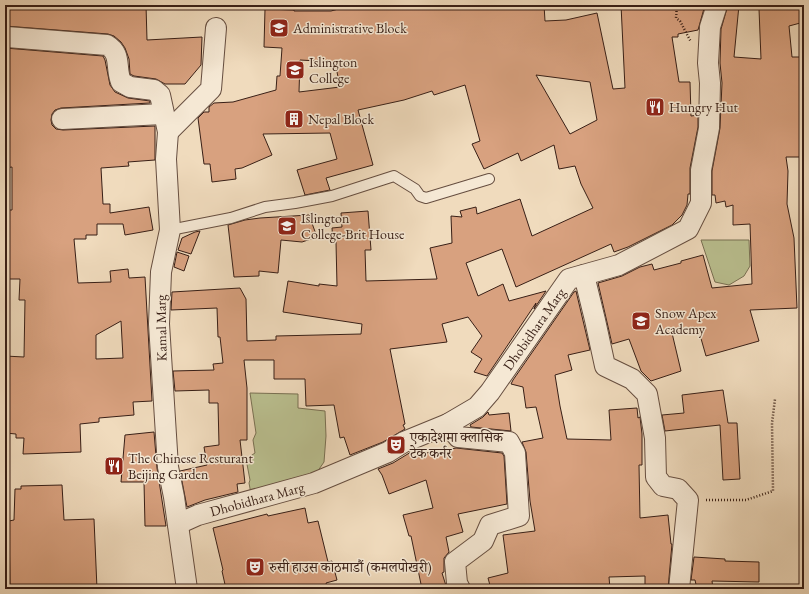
<svg xmlns="http://www.w3.org/2000/svg" width="809" height="594" font-family="'EB Garamond','Noto Serif Devanagari',serif">
<rect width="100%" height="100%" fill="#f0dbbd"/>
<filter id="stains"><feTurbulence type="fractalNoise" baseFrequency=".005" numOctaves="4"/><feColorMatrix values="0 0 0 0 .2 0 0 0 0 .09 0 0 0 0 .02 0 0 0 .5 -.17"/></filter>
<radialGradient id="worn" r=".72"><stop offset=".6" stop-color="#630" stop-opacity="0"/><stop offset="1" stop-color="#630" stop-opacity=".3"/></radialGradient>
<g fill="#bac090" stroke="#797053">
<polygon points="701,240 749,240 750,266 744,276 729,285 715,282"/>
<polygon points="250,393 298,394 298,408 325,411 326,436 324,462 315,475 251,494 249,483 250,480 246,459 255,453 253,440 256,433"/>
</g>
<g fill="#d8a17f" stroke="#381f16" fill-rule="evenodd">
<polygon points="5,5 146,5 147,40 202,37 201,65 185,84 165,84 156,79 134,76 130,74 129,59 125,48 121,42 114,36 108,34 5,26"/>
<path d="M 353,5 L 399,5 L 400,9 L 429,5 L 544,5 L 545,21 L 566,20 L 597,13 L 613,89 L 625,88 L 621,5 L 705,5 L 698,30 L 678,34 L 678,37 L 672,37 L 679,82 L 690,82 L 691,116 L 698,115 L 698,127 L 690,168 L 690,194 L 688,194 L 687,205 L 682,215 L 672,225 L 628,247 L 614,252 L 611,244 L 516,287 L 502,249 L 466,263 L 478,296 L 503,284 L 509,301 L 546,291 L 534,309 L 536,303 L 487,376 L 474,372 L 482,359 L 471,352 L 482,336 L 468,317 L 442,324 L 447,342 L 390,349 L 405,424 L 403,425 L 405,429 L 383,442 L 350,455 L 344,437 L 340,438 L 334,405 L 306,406 L 305,379 L 274,379 L 274,360 L 244,360 L 247,388 L 247,440 L 240,440 L 245,483 L 237,484 L 238,492 L 205,500 L 187,507 L 180,471 L 207,465 L 204,447 L 219,445 L 218,403 L 209,403 L 209,390 L 175,391 L 173,371 L 214,370 L 213,364 L 223,363 L 220,337 L 218,337 L 217,308 L 171,310 L 172,292 L 240,288 L 246,299 L 247,341 L 276,340 L 276,336 L 361,334 L 362,324 L 283,312 L 288,281 L 319,286 L 319,284 L 337,286 L 336,242 L 333,242 L 332,228 L 342,227 L 341,213 L 368,211 L 371,250 L 365,250 L 366,281 L 437,279 L 430,248 L 452,243 L 451,216 L 462,217 L 460,211 L 476,207 L 477,214 L 520,199 L 532,236 L 593,208 L 581,184 L 575,166 L 559,169 L 554,145 L 521,161 L 518,153 L 484,169 L 472,144 L 480,141 L 465,85 L 434,95 L 432,91 L 404,100 L 358,110 L 373,165 L 326,178 L 330,190 L 305,195 L 297,170 L 337,159 L 330,133 L 263,134 L 272,155 L 242,168 L 235,169 L 236,179 L 212,182 L 210,164 L 204,164 L 198,118 L 204,112 L 209,112 L 209,107 L 214,103 L 233,102 L 276,90 L 277,76 L 280,76 L 282,48 L 264,47 L 265,9 L 294,10 L 294,11 L 331,11 ZM 300,60 L 335,62 L 340,87 L 299,92 ZM 536,75 L 590,82 L 597,120 L 570,134 Z"/>
<polygon points="728,5 739,5 734,57 761,59 759,9 776,5 804,5 804,22 789,26 792,57 804,57 804,157 786,157 788,171 787,204 794,238 797,308 750,310 759,341 706,356 698,328 672,333 681,371 651,381 641,371 629,339 612,344 598,283 622,276 640,267 652,264 654,270 681,263 681,261 703,255 712,288 752,284 750,224 733,225 733,205 726,207 725,201 716,203 715,195 712,195 712,171 720,128 722,83 720,63 721,29"/>
<path d="M 5,48 L 103,56 L 105,60 L 110,85 L 115,92 L 128,98 L 150,101 L 150,103 L 61,108 L 55,110 L 52,114 L 51,120 L 52,125 L 56,129 L 63,130 L 155,126 L 155,160 L 128,162 L 129,166 L 101,168 L 103,204 L 110,204 L 110,213 L 149,207 L 153,230 L 125,235 L 123,224 L 97,224 L 97,235 L 86,235 L 86,239 L 74,239 L 78,283 L 111,282 L 110,271 L 128,269 L 129,278 L 145,277 L 152,401 L 133,402 L 134,415 L 99,418 L 99,422 L 80,424 L 81,452 L 23,454 L 24,438 L 16,438 L 16,434 L 5,433 L 5,356 L 24,357 L 25,300 L 19,300 L 20,279 L 6,279 L 7,242 L 5,242 L 5,210 L 12,210 L 12,167 L 5,168 ZM 121,321 L 123,358 L 96,359 L 96,335 Z"/>
<polygon points="309,215 317,237 302,242 281,240 278,273 259,271 259,276 234,277 228,225 245,220 260,218"/>
<polygon points="200,231 191,254 178,250 182,238 195,232"/>
<polygon points="177,252 189,256 184,271 174,267"/>
<polygon points="576,291 590,350 568,355 572,370 555,375 560,406 567,439 611,440 609,410 637,408 638,418 640,417 642,434 642,465 639,465 640,518 668,515 671,544 672,544 668,589 645,589 645,576 609,577 610,589 491,589 488,578 508,573 503,535 535,531 530,501 526,452 522,442 543,438 536,407 526,408 523,387 511,384 513,380 574,292"/>
<polygon points="723,390 728,423 737,423 740,479 723,480 720,425 665,431 662,415 684,413 682,395"/>
<polygon points="488,412 489,415 509,413 511,431 471,427 470,425 483,417"/>
<polygon points="154,432 157,468 166,526 145,526 144,482 121,482 125,435"/>
<polygon points="456,448 502,453 504,456 507,504 458,514 463,532 446,537 449,552 444,558 444,572 442,573 447,589 422,589 411,536 409,536 403,515 433,508 426,480 389,494 382,475 378,469 393,463 411,452 412,457 438,450 437,452"/>
<polygon points="62,485 64,520 94,519 97,589 10,589 9,521 14,520 15,489 21,489 21,486"/>
<polygon points="305,508 308,523 318,521 328,562 332,561 337,580 326,583 327,587 317,589 226,589 222,571 223,570 213,528 267,514 268,516"/>
<polygon points="694,557 725,559 725,561 759,562 759,582 712,581 713,589 697,589 695,580 691,580"/>
</g>
<g fill="none" stroke-linecap="round" stroke-linejoin="round">
<defs>
<polyline id="lane" points="170,230 231,218 265,207 295,203 332,196 394,176 415,189 420,196 426,198 489,179"/>
<g id="street">
<path d="M 7,37 L 107,45 C 122,54 115,67 121,82 L 130,87 L 154,90 L 160,95 L 168,132 L 166,159 L 170,230 L 161,272 L 159,324 L 168,467 L 174,497 L 187,589"/>
<polyline points="62,119 163,114"/>
<polyline points="168,132 211,89 216,28"/>
<polyline points="584,275 595,320 605,366 632,379 647,394 655,438 656,477 663,486 678,489 688,500 679,589"/>
<polyline points="448,424 458,437 509,442 515,453 519,516 490,525 483,541 455,562 457,583 460,589"/>
<polyline points="178,524 198,515 314,483 388,452 404,442 448,424 477,407 490,392 569,279 619,265 688,229 701,203 701,170 709,128 710,83 708,63 710,27 717,5"/>
</g>
</defs>
<use href="#lane" stroke="#664e40" stroke-width="12"/>
<use href="#street" stroke="#664e40" stroke-width="22"/>
<g stroke="#381f16" stroke-width="2.5" stroke-dasharray="1 2" stroke-linecap="butt">
<polyline points="677,5 676,18 680,21 691,42"/>
<polyline points="706,500 746,500 773,491 772,423 775,399"/>
</g>
<use href="#lane" stroke="#f5e8d4" stroke-width="10"/>
<use href="#street" stroke="#f5e8d4" stroke-width="20"/>
</g>
<defs>
<symbol id="university-square" viewBox="-11 -11 22 22"><rect x="-9" y="-9" width="18" height="18" rx="4" fill="#8f2418" stroke="#f5e8d4"/><path d="M0-5L7-2L0 1L-7-2ZM-4 1L0 2.5L4 1V4Q0 6-4 4Z" fill="#fff"/></symbol>
<symbol id="restaurant-square" viewBox="-11 -11 22 22"><rect x="-9" y="-9" width="18" height="18" rx="4" fill="#8f2418" stroke="#f5e8d4"/><path d="M-5-6h1v4h1v-4h1v4h1v-4h1v5L-1.5 .5V6h-2V.5L-5-1ZM5-6V6H3V1.5H1.5Q1.5-4 5-6Z" fill="#fff"/></symbol>
<symbol id="building-square" viewBox="-11 -11 22 22"><rect x="-9" y="-9" width="18" height="18" rx="4" fill="#8f2418" stroke="#f5e8d4"/><path d="M-4-6H4V6H1V3H-1V6H-4ZM-2.5-4.3h1.7v1.8h-1.7ZM.8-4.3h1.7v1.8H.8ZM-2.5-1h1.7V.8h-1.7ZM.8-1h1.7V.8H.8Z" fill="#fff"/></symbol>
<symbol id="school-square" viewBox="-11 -11 22 22"><rect x="-9" y="-9" width="18" height="18" rx="4" fill="#8f2418" stroke="#f5e8d4"/><path d="M0-5L7-2L0 1L-7-2ZM-4 1L0 2.5L4 1V4Q0 6-4 4Z" fill="#fff"/></symbol>
<symbol id="theatre-square" viewBox="-11 -11 22 22"><rect x="-9" y="-9" width="18" height="18" rx="4" fill="#8f2418" stroke="#f5e8d4"/><path d="M-5-5.5Q0-4 5-5.5V0Q5 5 0 6Q-5 5-5 0ZM-3.3-2.5H-1v1.5H-3.3ZM1-2.5H3.3v1.5H1ZM-2.8 1Q0 5.5 2.8 1Z" fill="#fff"/></symbol>
</defs>
<g fill-rule="evenodd">
<use href="#university-square" x="268" y="17" width="22" height="22"/>
<use href="#university-square" x="284" y="59" width="22" height="22"/>
<use href="#restaurant-square" x="644" y="96" width="22" height="22"/>
<use href="#building-square" x="283" y="108" width="22" height="22"/>
<use href="#university-square" x="276" y="215" width="22" height="22"/>
<use href="#school-square" x="630" y="310" width="22" height="22"/>
<use href="#theatre-square" x="385" y="434" width="22" height="22"/>
<use href="#restaurant-square" x="103" y="455" width="22" height="22"/>
<use href="#theatre-square" x="244" y="556" width="22" height="22"/>
</g>
<g text-anchor="middle" dominant-baseline="central" stroke-width="3" stroke-linejoin="round" paint-order="stroke">
<g font-size="14" fill="#381f16" stroke="#f5e8d4" text-anchor="start">
<text x="293" y="28">Administrative Block</text>
<text x="309" y="62">Islington<tspan x="309" dy="16">College</tspan></text>
<text x="669" y="107">Hungry Hut</text>
<text x="308" y="119">Nepal Block</text>
<text x="301" y="218">Islington<tspan x="301" dy="16">College-Brit House</tspan></text>
<text x="655" y="313">Snow Apex<tspan x="655" dy="16">Academy</tspan></text>
<text x="410" y="437">एकादेशमा क्लासिक<tspan x="410" dy="16">टेक कर्नर</tspan></text>
<text x="128" y="458">The Chinese Resturant<tspan x="128" dy="16">Beijing Garden</tspan></text>
<text x="269" y="567">रुसी हाउस काठमाडौं (कमलपोखरी)</text>
</g>
<g font-size="14" fill="#381f16" stroke="#f5e8d4">
<text transform="translate(161 328) rotate(-91)">Kamal Marg</text>
<text transform="translate(534 329) rotate(-55)">Dhobidhara Marg</text>
<text transform="translate(257 499) rotate(-15)">Dhobidhara Marg</text>
</g>
</g>
<rect width="809" height="594" fill="none" stroke="#f0dbbd" stroke-width="20"/>
<rect x="6" y="6" width="797" height="582" fill="none" stroke="#381f16" stroke-width="2"/>
<rect x="10" y="10" width="789" height="574" fill="none" stroke="#381f16"/>
<rect width="100%" height="100%" filter="url(#stains)"/>
<rect width="100%" height="100%" fill="url(#worn)"/>
</svg>
